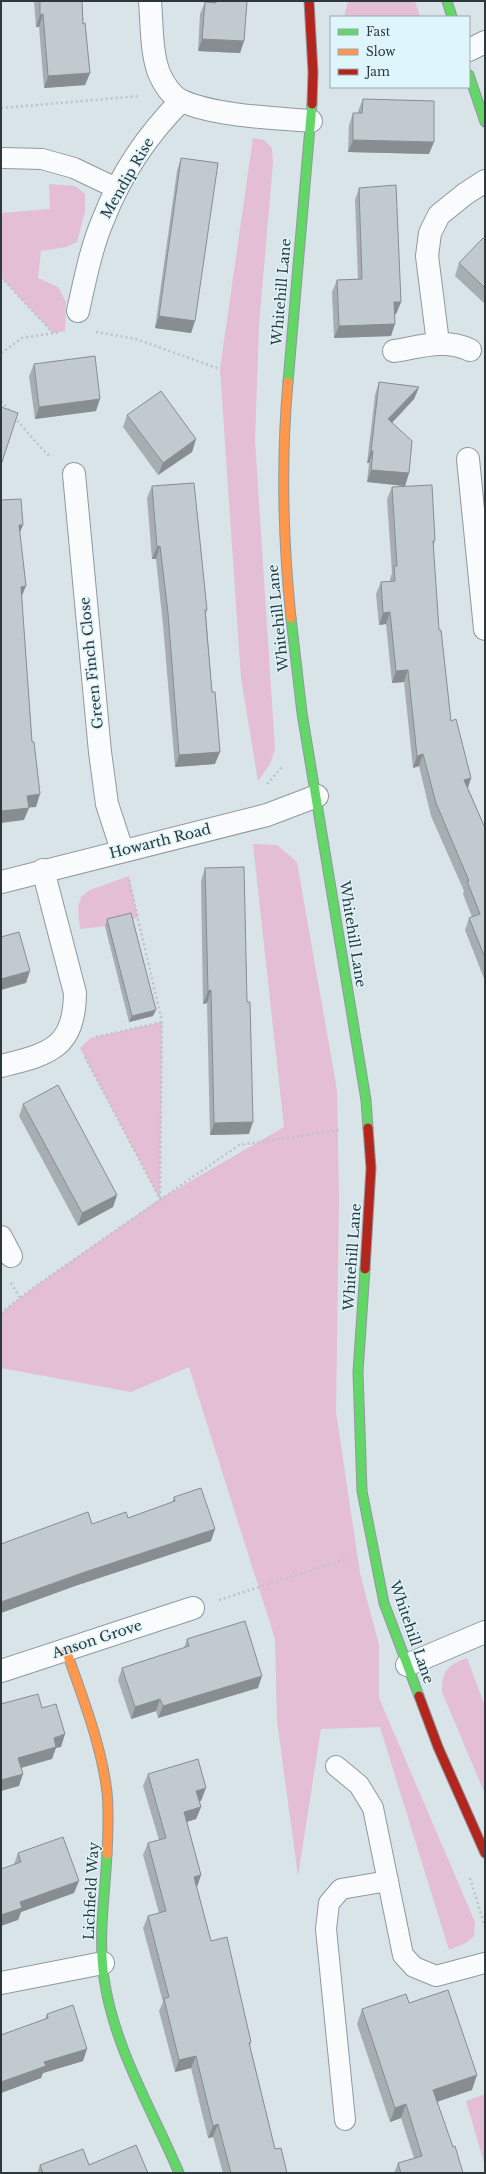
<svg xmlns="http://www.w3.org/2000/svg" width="486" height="2174" font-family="'Libre Baskerville',serif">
<rect width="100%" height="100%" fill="#d8e4e8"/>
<g fill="#e4bed5">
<polygon points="348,1 415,1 420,17 344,17"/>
<polygon points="253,138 264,140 272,148 273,163 259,325 255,440 275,749 270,764 258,781 241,678 220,369"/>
<polygon points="49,184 75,186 85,194 85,212 77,242 67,247 41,251 38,278 58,287 66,302 65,331 53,333 1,277 1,213 50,209"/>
<polygon points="253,844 277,845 297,862 337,1090 339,1199 336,1412 360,1573 379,1645 379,1698 475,1922 474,1936 466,1943 449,1950 380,1727 321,1729 298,1876 277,1721 275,1639 189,1367 131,1392 1,1368 1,1313 33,1288 160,1199 80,1048 91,1038 162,1022 160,1199 284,1127"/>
<polygon points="129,876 138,918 105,926 80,929 78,908 81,897 90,890"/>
<path d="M 467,1658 L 485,1706 L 485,1794 L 442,1692 C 442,1670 447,1666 467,1658 Z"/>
<polygon points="485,2094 485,2166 466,2101"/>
</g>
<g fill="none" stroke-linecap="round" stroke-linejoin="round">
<defs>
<g id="lane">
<polyline points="4,158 42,159 74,168 118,189"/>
<polyline points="336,1766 359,1785 373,1808 403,1955 414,1967 436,1976 485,1963"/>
<polyline points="345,2120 326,1929 329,1903 341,1889 388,1881"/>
</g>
<g id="street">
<path d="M 150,1 C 152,24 151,52 159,73 C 163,83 172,97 182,101 C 215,116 275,118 311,121"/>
<polyline points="469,50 485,42"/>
<path d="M 78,311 C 85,280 91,248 103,220 C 120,176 148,134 181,101"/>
<polyline points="438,343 427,256 430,233 439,215 465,194 485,181"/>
<path d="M 394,351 C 420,347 445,338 470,350"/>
<polyline points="468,459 485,629"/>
<polyline points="74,474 100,752 107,804 122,850"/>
<polyline points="1,882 267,815 317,796"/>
<path d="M 1,1066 C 49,1054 74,1049 75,993 L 43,870"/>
<polyline points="1,1237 11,1256"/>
<polyline points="407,1665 485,1632"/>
<polyline points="1,1671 193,1608"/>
<polyline points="1,1983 103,1963"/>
</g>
<g id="fast">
<polyline points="447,1 452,17"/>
<polyline points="469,75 485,122"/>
<polyline points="288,382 312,104"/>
<polyline points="291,618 302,713 366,1100 368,1128"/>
<polyline points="365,1269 358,1372 362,1491 384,1603 419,1696"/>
<path d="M 107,1854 C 105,1895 98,1937 104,1978 C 114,2048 152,2109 179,2173"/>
</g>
<g id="slow">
<path d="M 288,382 C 281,460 283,540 291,618"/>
<path d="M 66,1650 C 82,1696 101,1743 107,1792 C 109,1813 108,1833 107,1854"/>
</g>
<g id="jam">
<polyline points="309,1 313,72 312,104"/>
<polyline points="365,1269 371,1168 368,1128"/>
<polyline points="419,1696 438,1747 485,1853"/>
</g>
</defs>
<use href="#lane" stroke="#90999d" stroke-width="22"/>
<use href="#street" stroke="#90999d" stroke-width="24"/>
<use href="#fast" stroke="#90999d" stroke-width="11"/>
<use href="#slow" stroke="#90999d" stroke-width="11"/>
<use href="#jam" stroke="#90999d" stroke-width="11"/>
<g stroke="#bfc3c4" stroke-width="2.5" stroke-dasharray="2 3" stroke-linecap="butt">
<polyline points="1,108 140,96"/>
<polyline points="1,277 53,333"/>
<polyline points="96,332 136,339 220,369"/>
<polyline points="1,353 22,338 60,332"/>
<polyline points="1,401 10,411"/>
<polyline points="14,417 42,449 51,457"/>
<polyline points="267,784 282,767"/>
<polyline points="129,880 162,1022 160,1199"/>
<polyline points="96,1037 162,1022"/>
<polyline points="85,1057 160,1199"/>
<polyline points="11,1283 20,1298"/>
<polyline points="1,1313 33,1288 239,1145 340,1130"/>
<polyline points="219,1600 346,1559"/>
<polyline points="470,1878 485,1927"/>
</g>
<use href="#lane" stroke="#f9fbfc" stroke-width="20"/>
<use href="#street" stroke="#f9fbfc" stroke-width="22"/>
<use href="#fast" stroke="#63d668" stroke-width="9"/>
<use href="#slow" stroke="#ff974d" stroke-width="9"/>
<use href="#jam" stroke="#b3261e" stroke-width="9"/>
</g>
<g fill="#a6aeb1">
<polygon points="34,1 82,1 83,24 90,73 85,85 44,88 39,27 36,27"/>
<polygon points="210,1 255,1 247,2 244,41 240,53 198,51 200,14 205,2 210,2"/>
<polygon points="363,99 429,154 348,152 349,125 353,113 358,113 358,111"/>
<polygon points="181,158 195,321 191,333 155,328 177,171"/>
<polygon points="359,188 401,302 396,314 395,314 391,336 334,338 332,292 337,280 358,279 355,200"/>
<polygon points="485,240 485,304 455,276 459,263"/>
<polygon points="34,364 96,411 35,419 29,376"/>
<polygon points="379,382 419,387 414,399 392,423 409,473 405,486 367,482 369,463 367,463 375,395"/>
<polygon points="127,415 196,439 192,452 158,475 123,427"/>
<polygon points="152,486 207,610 206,614 212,692 215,764 175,767 163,625 156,559 152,559 147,498"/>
<polygon points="392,487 433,547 439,630 451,721 471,778 468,788 485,828 485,981 465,930 469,918 472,917 463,894 464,891 431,816 419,766 413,768 404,682 392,683 386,624 379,625 376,594 381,582 390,581 390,579 392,573 387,499"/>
<polygon points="205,868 247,1002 249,1134 210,1135 207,1003 203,1004 201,881"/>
<polygon points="107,919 153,1016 129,1022 105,926"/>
<polygon points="23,1104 117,1195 113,1207 78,1226 19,1116"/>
<polygon points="174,1497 211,1541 78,1585 92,1524 128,1518 172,1502"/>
<polygon points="187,1639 258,1688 158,1718 156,1711 131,1719 118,1680 122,1668 184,1648"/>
<polygon points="148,1774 201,1801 199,1801 201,1807 196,1819 187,1822 201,1875 196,1887 211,1941 251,2042 250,2046 275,2149 287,2173 223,2173 213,2137 208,2138 191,2068 175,2072 159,2011 163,2002 143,1928 148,1916 159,1913 143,1855 148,1843 159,1840 143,1786"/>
<polygon points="18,1853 74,1893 21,1912 18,1920 14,1864"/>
<polygon points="409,2003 472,2090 437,2101 453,2147 463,2173 394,2173 398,2163 414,2158 401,2118 390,2122 357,2024 362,2009"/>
<polygon points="47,2014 83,2061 43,2073 41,2078 1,2093 1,2035 45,2019"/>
<polygon points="40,2165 89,2165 148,2173 37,2173"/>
</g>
<g fill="#878d90">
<polygon points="43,14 39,27 36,27 40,15"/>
<polygon points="202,39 244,41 240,53 198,51"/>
<polygon points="90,73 85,85 44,88 48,76"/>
<polygon points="353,140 434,142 429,154 348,152"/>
<polygon points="394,302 401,302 396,314 390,314"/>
<polygon points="159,316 195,321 191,333 155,328"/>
<polygon points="395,324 391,336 334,338 339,326"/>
<polygon points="419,387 414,399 384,431 388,419"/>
<polygon points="100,399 96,411 35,419 39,407"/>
<polygon points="196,439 192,452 158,475 163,463"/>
<polygon points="371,451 373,451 369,463 367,463"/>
<polygon points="371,470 409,473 405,486 367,482"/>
<polygon points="19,525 23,525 18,537"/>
<polygon points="435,540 431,553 433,541"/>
<polygon points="160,546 156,559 152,559 157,547"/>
<polygon points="26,586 21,598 21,587"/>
<polygon points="390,612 386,624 379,625 383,613"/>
<polygon points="408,670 404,682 392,683 396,671"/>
<polygon points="220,752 215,764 175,767 179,755"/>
<polygon points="423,754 419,766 413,768 417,756"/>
<polygon points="471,778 467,790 464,780"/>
<polygon points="40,794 36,807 23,808 27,796"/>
<polygon points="29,808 24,820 1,823 1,811"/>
<polygon points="30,971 26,983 1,990 1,979"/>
<polygon points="211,990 207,1003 203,1004 208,991"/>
<polygon points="156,1010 153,1016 129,1022 132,1016"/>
<polygon points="253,1122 249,1134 210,1135 214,1123"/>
<polygon points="117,1195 113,1207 78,1226 82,1213"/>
<polygon points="215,1529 211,1541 78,1585 1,1613 1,1602 82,1573"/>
<polygon points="262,1676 258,1688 158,1718 163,1706"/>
<polygon points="160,1699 156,1711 131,1719 135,1707"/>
<polygon points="65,1734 61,1747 56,1748 52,1759 14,1770 18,1758 54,1738"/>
<polygon points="23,1774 19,1786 1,1791 1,1780"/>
<polygon points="206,1788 201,1801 192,1804 196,1791"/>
<polygon points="201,1807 196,1819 179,1824 184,1812"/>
<polygon points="201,1875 197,1887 189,1889 194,1877"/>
<polygon points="79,1881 74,1893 21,1912 18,1920 1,1926 1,1915 20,1902"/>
<polygon points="87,2049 83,2061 43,2073 41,2078 1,2093 1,2082 44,2062"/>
<polygon points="196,2056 191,2068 175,2072 179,2060"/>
<polygon points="477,2075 472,2090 428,2105 433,2090"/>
<polygon points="406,2104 401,2118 390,2122 395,2108"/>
<polygon points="218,2124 213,2137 208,2138 213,2126"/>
</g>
<g fill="#c1cace" stroke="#878d90">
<polygon points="40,1 82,1 83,24 85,23 90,73 48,76 43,14 40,15"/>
<polygon points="216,1 247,1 244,41 202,39 205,2 216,3"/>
<polygon points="363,99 434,101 434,142 353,140 353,113 362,113"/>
<polygon points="181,158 218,163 195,321 159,316"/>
<polygon points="396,185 401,302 394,302 395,324 339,326 337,280 362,279 359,188"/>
<polygon points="483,238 485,240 485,288 459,263"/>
<polygon points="95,356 100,399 39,407 34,364"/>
<polygon points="379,382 419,387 388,419 412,441 409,473 371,470 373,451 371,451"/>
<polygon points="161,391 196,439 163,463 127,415"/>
<polygon points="1,407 18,413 1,465"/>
<polygon points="194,483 207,610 205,610 212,692 215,692 220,752 179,755 168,613 160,546 157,547 152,486"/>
<polygon points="432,485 435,540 433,541 439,630 441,630 451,721 456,719 471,778 464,780 485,828 485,958 469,918 480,914 467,881 469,881 436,803 423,754 417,756 408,670 396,671 390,612 383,613 381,582 395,581 394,566 397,566 392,487"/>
<polygon points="21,499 23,525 19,525 26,586 21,587 32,742 34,742 40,794 27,796 29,808 1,811 1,500"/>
<polygon points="244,867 247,1002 250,1002 253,1122 214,1123 211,990 208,991 205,868"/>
<polygon points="131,913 156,1010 132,1016 107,919"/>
<polygon points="19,932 30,971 1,979 1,937"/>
<polygon points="58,1085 117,1195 82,1213 23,1104"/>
<polygon points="201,1488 215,1529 82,1573 1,1602 1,1544 88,1512 92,1524 126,1512 128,1518 175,1501 174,1497"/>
<polygon points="245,1621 262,1676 163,1706 160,1699 135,1707 122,1668 189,1646 187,1639"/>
<polygon points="38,1694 42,1708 56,1704 65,1734 54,1738 56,1747 18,1758 23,1774 1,1780 1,1704"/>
<polygon points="198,1759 206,1788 196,1791 201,1807 184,1812 201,1875 194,1877 211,1941 227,1937 251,2042 249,2043 275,2149 281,2148 287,2173 231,2173 218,2124 213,2126 196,2056 179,2060 164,1999 169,1997 148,1916 166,1911 148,1843 166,1838 148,1774"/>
<polygon points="63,1837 79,1881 20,1902 22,1908 1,1915 1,1869 21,1862 18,1853"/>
<polygon points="448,1990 477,2075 433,2090 453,2147 455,2146 463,2173 401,2173 398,2163 422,2156 406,2104 395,2108 362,2009 406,1994 409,2003"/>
<polygon points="73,2005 87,2049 44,2062 46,2066 1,2082 1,2035 48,2018 47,2014"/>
<polygon points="136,2145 148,2173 43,2173 40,2165 83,2149 89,2165"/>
</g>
<g text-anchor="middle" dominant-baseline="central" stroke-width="3" stroke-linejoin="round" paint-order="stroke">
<g font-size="14" fill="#2e3739" stroke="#def5fc">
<text transform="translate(127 178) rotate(-60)">Mendip Rise</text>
<text transform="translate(281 292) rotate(-85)">Whitehill Lane</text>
<text transform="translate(278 618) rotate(-96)">Whitehill Lane</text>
<text transform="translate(91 663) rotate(-96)">Green Finch Close</text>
<text transform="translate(160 841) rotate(-14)">Howarth Road</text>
<text transform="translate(353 934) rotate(81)">Whitehill Lane</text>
<text transform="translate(352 1257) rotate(-86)">Whitehill Lane</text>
<text transform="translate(412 1632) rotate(71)">Whitehill Lane</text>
<text transform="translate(97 1639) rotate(-18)">Anson Grove</text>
<text transform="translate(91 1891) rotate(-87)">Lichfield Way</text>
</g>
</g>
<rect width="486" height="2174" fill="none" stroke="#2e3739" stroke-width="4"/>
<rect x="330" y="16" width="140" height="72" fill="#def5fc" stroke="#98a9ae"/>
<rect x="338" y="29" width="20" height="6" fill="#63d668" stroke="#98a9ae"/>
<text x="366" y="36" font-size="12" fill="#2e3739">Fast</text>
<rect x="338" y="49" width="20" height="6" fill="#ff974d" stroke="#98a9ae"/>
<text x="366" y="56" font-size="12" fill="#2e3739">Slow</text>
<rect x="338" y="69" width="20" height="6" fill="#b3261e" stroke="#98a9ae"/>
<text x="366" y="76" font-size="12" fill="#2e3739">Jam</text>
</svg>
